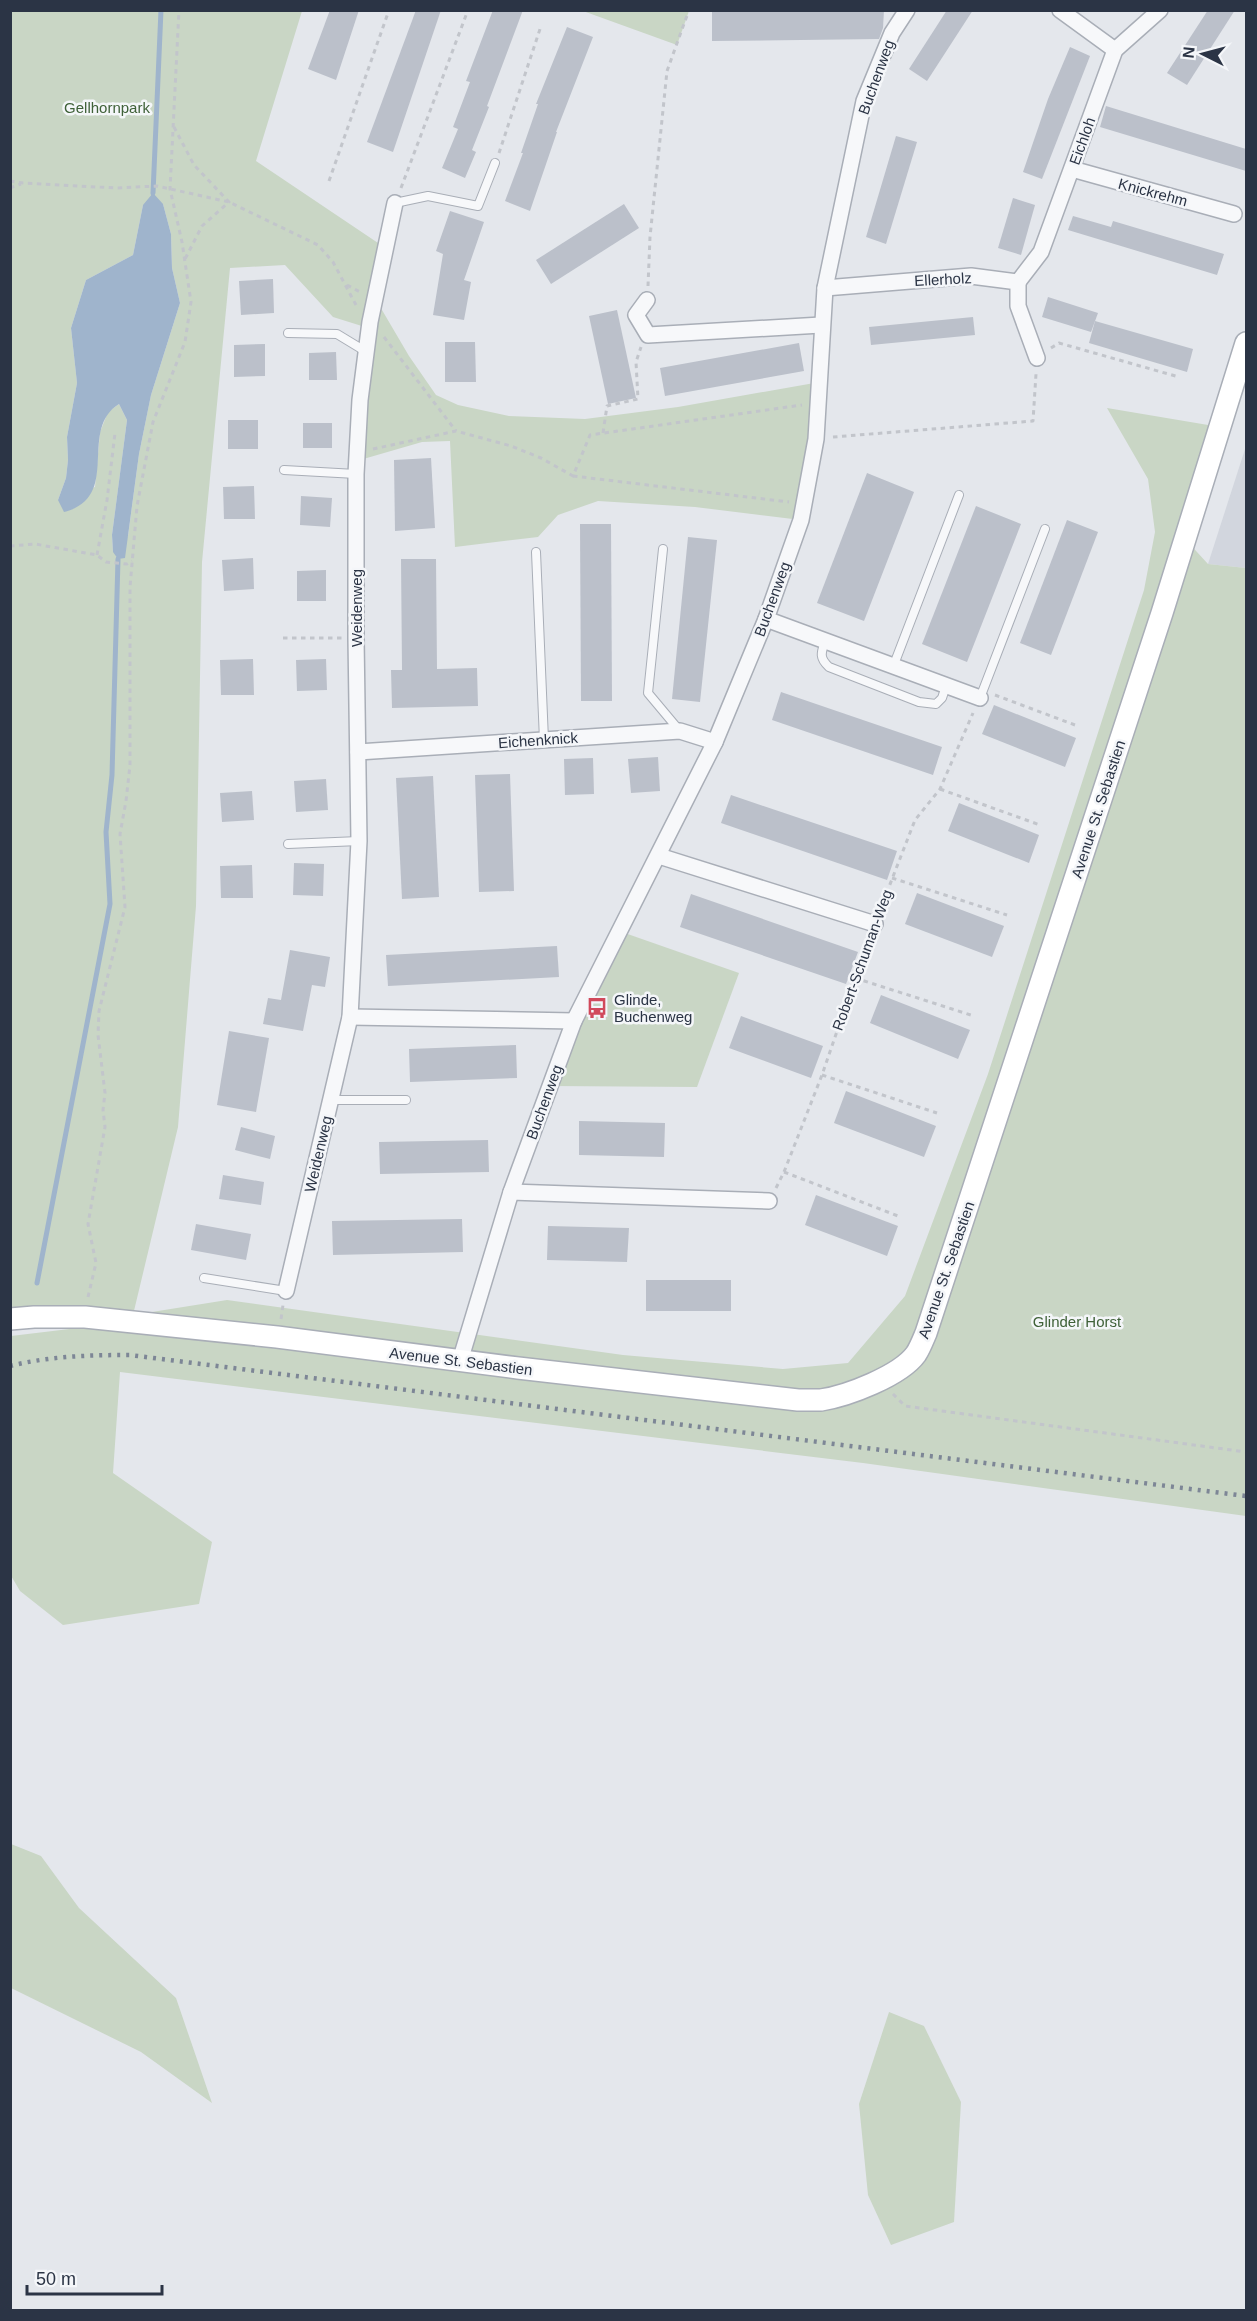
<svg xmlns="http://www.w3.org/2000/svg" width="1257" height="2321" font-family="Helvetica,sans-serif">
<rect width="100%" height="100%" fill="#e4e7ec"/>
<polygon fill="#d2d6de" points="1246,446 1246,568 1208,564"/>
<g fill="#c9d6c5" fill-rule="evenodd">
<path d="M 10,11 L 302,11 L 256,161 L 381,245 L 372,293 L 409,356 L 436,395 L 458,405 L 509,416 L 585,419 L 678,407 L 820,382 L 801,520 L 695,507 L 598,501 L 558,515 L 538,537 L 455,547 L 450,441 L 422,442 L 353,462 L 365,327 L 333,317 L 285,265 L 230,268 L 202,562 L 196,906 L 178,1127 L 133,1315 L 227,1300 L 623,1355 L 783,1369 L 848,1363 L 905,1296 L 988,1074 L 1144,590 L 1155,532 L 1148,479 L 1107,408 L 1220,427 L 1186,540 L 1208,564 L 1246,568 L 1246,1516 L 863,1463 L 120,1372 L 113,1473 L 212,1542 L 199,1604 L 63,1625 L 20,1591 L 10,1574 L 11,1336 L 86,1327 L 11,1319 ZM 163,204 L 171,234 L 172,268 L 180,303 L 151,395 L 139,454 L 128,536 L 113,552 L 112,535 L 127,420 L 119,404 L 108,412 L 100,432 L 95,487 L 58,500 L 66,478 L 68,460 L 67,437 L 77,383 L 71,328 L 86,280 L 133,255 L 143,205 Z"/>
<polygon points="583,11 689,11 677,45"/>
<polygon points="619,931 739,973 697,1087 550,1086"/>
<polygon points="11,1844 41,1856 79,1908 176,1998 212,2103 141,2052 11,1988"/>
<polygon points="889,2012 924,2026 961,2102 954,2222 891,2245 868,2195 859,2104"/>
</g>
<path fill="#9fb4cc" d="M 153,193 L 163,204 L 171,234 L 172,268 L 180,303 L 151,395 L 139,454 L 125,558 L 118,559 L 113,552 L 112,535 L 127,420 L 119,404 C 77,430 123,497 64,512 L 58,500 L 66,478 L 68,460 L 67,437 L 77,383 L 71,328 L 86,280 L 133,255 L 143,205 Z"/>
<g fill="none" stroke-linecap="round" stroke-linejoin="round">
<g stroke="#9fb4cc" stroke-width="5">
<polyline points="153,193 161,10"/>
<polyline points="37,1283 110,904 106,832 112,775 118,559"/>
</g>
</g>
<g fill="#bbc0ca">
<polygon points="330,10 359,10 336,80 308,69"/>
<polygon points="416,10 441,10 393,152 367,142"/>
<polygon points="493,10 523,10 487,106 489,107 472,150 476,152 465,178 442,168 458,129 453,127 470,82 466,81"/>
<polygon points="884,10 883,28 879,39 712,41 712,12"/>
<polygon points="947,10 973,10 927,81 909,69"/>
<polygon points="1208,10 1235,10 1187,85 1167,73"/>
<polygon points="567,27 593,37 556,132 557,132 530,211 505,201 523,153 521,153 538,104 536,104"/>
<polygon points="1070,47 1090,56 1042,179 1023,172 1048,99"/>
<polygon points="1106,106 1246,149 1246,171 1100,127"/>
<polygon points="896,136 917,142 886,244 866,237"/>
<polygon points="1013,198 1035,205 1021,255 998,248"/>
<polygon points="624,204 639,228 551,284 536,260"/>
<polygon points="450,211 484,222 464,280 471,282 464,320 433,315 443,254 436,251"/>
<polygon points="1073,216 1111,227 1113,221 1224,254 1217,275 1068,230"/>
<polygon points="273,279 274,313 241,315 239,281"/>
<polygon points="1048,297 1098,313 1091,332 1042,317"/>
<polygon points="617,310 636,398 608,404 589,316"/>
<polygon points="973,317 975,335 871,345 869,327"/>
<polygon points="1095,321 1193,349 1187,372 1089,343"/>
<polygon points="445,342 475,342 476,382 445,382"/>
<polygon points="799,343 804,371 665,396 660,368"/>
<polygon points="265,344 265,376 234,377 234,345"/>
<polygon points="336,352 337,380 309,380 309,353"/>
<rect x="228" y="420" width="30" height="29"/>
<rect x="303" y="423" width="29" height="25"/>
<polygon points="431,458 435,528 395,531 394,460"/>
<polygon points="867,473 914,492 864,621 817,603"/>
<polygon points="254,486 255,519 224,519 223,487"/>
<polygon points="301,496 332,498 330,527 300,525"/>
<polygon points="976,506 1021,524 967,662 922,644"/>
<polygon points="1067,520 1098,532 1051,655 1020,643"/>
<polygon points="580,524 611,524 612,701 581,701"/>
<polygon points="688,537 717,540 700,702 672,699"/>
<polygon points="253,558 254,589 224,591 222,560"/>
<polygon points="401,559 436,559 437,669 477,668 478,706 392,708 391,670 402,670"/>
<polygon points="326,570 326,601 297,601 297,571"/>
<polygon points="253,659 254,695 221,695 220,660"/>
<polygon points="326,659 327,690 297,691 296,660"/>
<polygon points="781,692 942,747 933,775 772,720"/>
<polygon points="994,705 1076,738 1065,767 982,734"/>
<polygon points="658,757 660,791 631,793 628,759"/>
<polygon points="593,758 594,794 565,795 564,759"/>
<polygon points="510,774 514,891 479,892 475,775"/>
<polygon points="433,776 439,897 402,899 396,778"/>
<polygon points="326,779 328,810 296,812 294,781"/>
<polygon points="252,791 254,820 222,822 220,793"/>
<polygon points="731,795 897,851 887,880 721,823"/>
<polygon points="959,803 1039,835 1029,863 948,831"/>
<polygon points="294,863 324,864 323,896 293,895"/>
<polygon points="252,865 253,898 221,898 220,866"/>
<polygon points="917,893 1004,926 992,957 905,924"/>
<polygon points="691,894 858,952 846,984 680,927"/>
<polygon points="557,946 559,977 388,986 386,955"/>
<polygon points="290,950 330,957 325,987 312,985 303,1031 263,1024 268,998 281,1000"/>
<polygon points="881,995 970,1030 958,1059 870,1023"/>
<polygon points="741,1016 823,1046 811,1078 729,1048"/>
<polygon points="229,1031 269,1038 256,1112 217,1105"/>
<polygon points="516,1045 517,1078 410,1082 409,1049"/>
<polygon points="846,1091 936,1126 924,1157 834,1123"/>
<polygon points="579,1121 665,1123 664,1157 579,1155"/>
<polygon points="241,1127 275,1136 270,1159 235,1150"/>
<polygon points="488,1140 489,1172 380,1174 379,1142"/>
<polygon points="223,1175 264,1182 261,1205 219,1199"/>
<polygon points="816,1195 898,1226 887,1256 805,1225"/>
<polygon points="462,1219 463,1252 333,1255 332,1221"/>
<polygon points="196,1224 251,1234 246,1260 191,1250"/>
<polygon points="548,1226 629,1228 627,1262 547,1260"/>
<rect x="646" y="1280" width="85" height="31"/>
</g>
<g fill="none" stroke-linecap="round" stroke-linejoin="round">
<defs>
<g id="lane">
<polyline points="395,203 428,196 478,206 495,163"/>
<polyline points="288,333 337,334 365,351"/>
<polyline points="284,470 356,474"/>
<polyline points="663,549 648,693 679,730"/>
<polyline points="536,552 544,740"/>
<path d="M 825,641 C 821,653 819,658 829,667 L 919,702 L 936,704 L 942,698 L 946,686"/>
<polyline points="893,667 959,495"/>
<polyline points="980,698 1045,529"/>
<polyline points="288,844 359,841"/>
<polyline points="331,1100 406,1100"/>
<polyline points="204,1278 286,1291"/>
</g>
<g id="street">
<polyline points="1060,10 1115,50"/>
<polyline points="1072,169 1234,214"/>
<polyline points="1018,282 1041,252 1115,50 1160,10"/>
<polyline points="825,288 971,276 1018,282 1018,306 1037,358"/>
<polyline points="647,300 636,315 648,335 821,325"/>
<polyline points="766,619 980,698"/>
<polyline points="358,752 680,731 715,742"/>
<polyline points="659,856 875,924"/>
<polyline points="350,1017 574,1021"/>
<polyline points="511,1192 769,1201"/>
<polyline points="286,1291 350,1017 359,841 356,638 356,474 360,400 370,322 395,203"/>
<polyline points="460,1361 511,1192 574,1021 715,742 766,619 801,520 816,439 825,288 864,101 892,33 907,10"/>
</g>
<path id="secondary" d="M 10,1319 L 34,1317 L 85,1317 L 277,1337 L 518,1368 L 798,1400 C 805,1400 813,1400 821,1400 C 847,1396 900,1376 916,1354 C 920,1348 923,1340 926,1333 L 1162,613 L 1246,343"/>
</defs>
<use href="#lane" stroke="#a9aeb7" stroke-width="10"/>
<use href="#street" stroke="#a9aeb7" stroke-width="18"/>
<use href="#secondary" stroke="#a9aeb7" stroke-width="24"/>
<g stroke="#c2c5cb" stroke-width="3" stroke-dasharray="4.5 4.5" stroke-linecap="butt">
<polyline points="174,127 194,165 229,202 202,226 185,259"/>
<polyline points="499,153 541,26"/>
<polyline points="10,181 23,183 116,188 157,186 229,202 318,245 333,262 356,305"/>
<polyline points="329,181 389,10"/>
<polyline points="10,188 21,184"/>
<polyline points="401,188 468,10"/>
<polyline points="347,285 360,292"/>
<polyline points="648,286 650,237 667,71 689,10"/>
<polyline points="384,337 456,431"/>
<polyline points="1051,348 1059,343 1179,377"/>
<polyline points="603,433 607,406 638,399 636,362 641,347"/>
<polyline points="833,437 1033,421 1036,374"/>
<polyline points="373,449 456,431 511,446 541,458 573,476 590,435 802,405"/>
<polyline points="573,476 789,502"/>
<polyline points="10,546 35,544 97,555 106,562 127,564 132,561"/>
<polyline points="97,555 107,500 115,433"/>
<polyline points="283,638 342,638"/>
<polyline points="995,695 1075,725"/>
<polyline points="940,789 1040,825"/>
<polyline points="892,878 1007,915"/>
<polyline points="880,910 915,820 940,789 973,713"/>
<polyline points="855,978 974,1016"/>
<polyline points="822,1075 937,1113"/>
<polyline points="784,1172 898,1216"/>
<polyline points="776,1188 784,1172 822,1075 869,938"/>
<polyline points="88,1297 96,1263 88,1224 105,1127 103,1110 105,1093 98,1035 99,1011 125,907 120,834 126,801 130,765 130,587 137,506 153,422 185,342 191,302 182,242 170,189 179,10"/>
<polyline points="281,1319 283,1305"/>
<polyline points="893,1394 905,1406 1246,1452"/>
</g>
<use href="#lane" stroke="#f7f8fa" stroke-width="8"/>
<use href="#street" stroke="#f7f8fa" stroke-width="15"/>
<use href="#secondary" stroke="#fff" stroke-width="21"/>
<path stroke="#7d8696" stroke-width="4.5" stroke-dasharray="3 6" stroke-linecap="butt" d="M 10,1366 C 50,1356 90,1355 130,1355 L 1246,1496"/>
</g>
<defs>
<symbol id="bus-bare" viewBox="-9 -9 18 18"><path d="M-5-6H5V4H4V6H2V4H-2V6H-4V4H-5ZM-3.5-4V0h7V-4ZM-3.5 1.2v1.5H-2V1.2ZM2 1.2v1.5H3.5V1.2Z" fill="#d1495b" stroke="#f4f6f9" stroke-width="2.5" paint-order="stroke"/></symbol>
</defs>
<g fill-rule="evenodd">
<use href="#bus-bare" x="582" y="993" width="30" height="30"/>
</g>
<g text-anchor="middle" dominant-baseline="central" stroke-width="5" stroke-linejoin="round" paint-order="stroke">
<g font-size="15" fill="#2b3445" stroke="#f4f6f9">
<text transform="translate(876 77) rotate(-70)">Buchenweg</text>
<text transform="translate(1082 141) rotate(-70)">Eichloh</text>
<text transform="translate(1153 192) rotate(15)">Knickrehm</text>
<text transform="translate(943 279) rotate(-3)">Ellerholz</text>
<text transform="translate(772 599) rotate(-70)">Buchenweg</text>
<text transform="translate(356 608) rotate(-90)">Weidenweg</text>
<text transform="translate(538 740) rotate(-4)">Eichenknick</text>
<text transform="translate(1098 809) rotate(-72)">Avenue St. Sebastien</text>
<text transform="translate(862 960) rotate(-70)">Robert-Schuman-Weg</text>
<text transform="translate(544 1102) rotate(-70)">Buchenweg</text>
<text transform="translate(318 1154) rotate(-77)">Weidenweg</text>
<text transform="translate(946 1270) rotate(-71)">Avenue St. Sebastien</text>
<text transform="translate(461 1361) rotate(7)">Avenue St. Sebastien</text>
</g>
<g font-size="15" fill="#3f6138" stroke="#f4f6f9">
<text x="107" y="107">Gellhornpark</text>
<text x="1077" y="1321">Glinder Horst</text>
</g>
<g font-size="15" fill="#2b3445" stroke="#f4f6f9" text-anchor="start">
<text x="614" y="999">Glinde,<tspan x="614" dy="17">Buchenweg</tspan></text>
</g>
</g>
<rect width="1257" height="2321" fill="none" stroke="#2b3445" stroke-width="24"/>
<g transform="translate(1203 54) rotate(276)" stroke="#f4f6f9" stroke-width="4.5" paint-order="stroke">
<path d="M0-4.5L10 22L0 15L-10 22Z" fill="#2b3445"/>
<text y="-9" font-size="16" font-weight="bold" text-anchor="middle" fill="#2b3445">N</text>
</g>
<path d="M27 2285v9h135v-9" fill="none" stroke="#2b3445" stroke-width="3"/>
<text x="36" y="2285" font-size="18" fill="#2b3445" stroke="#f4f6f9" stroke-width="4.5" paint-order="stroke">50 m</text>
</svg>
